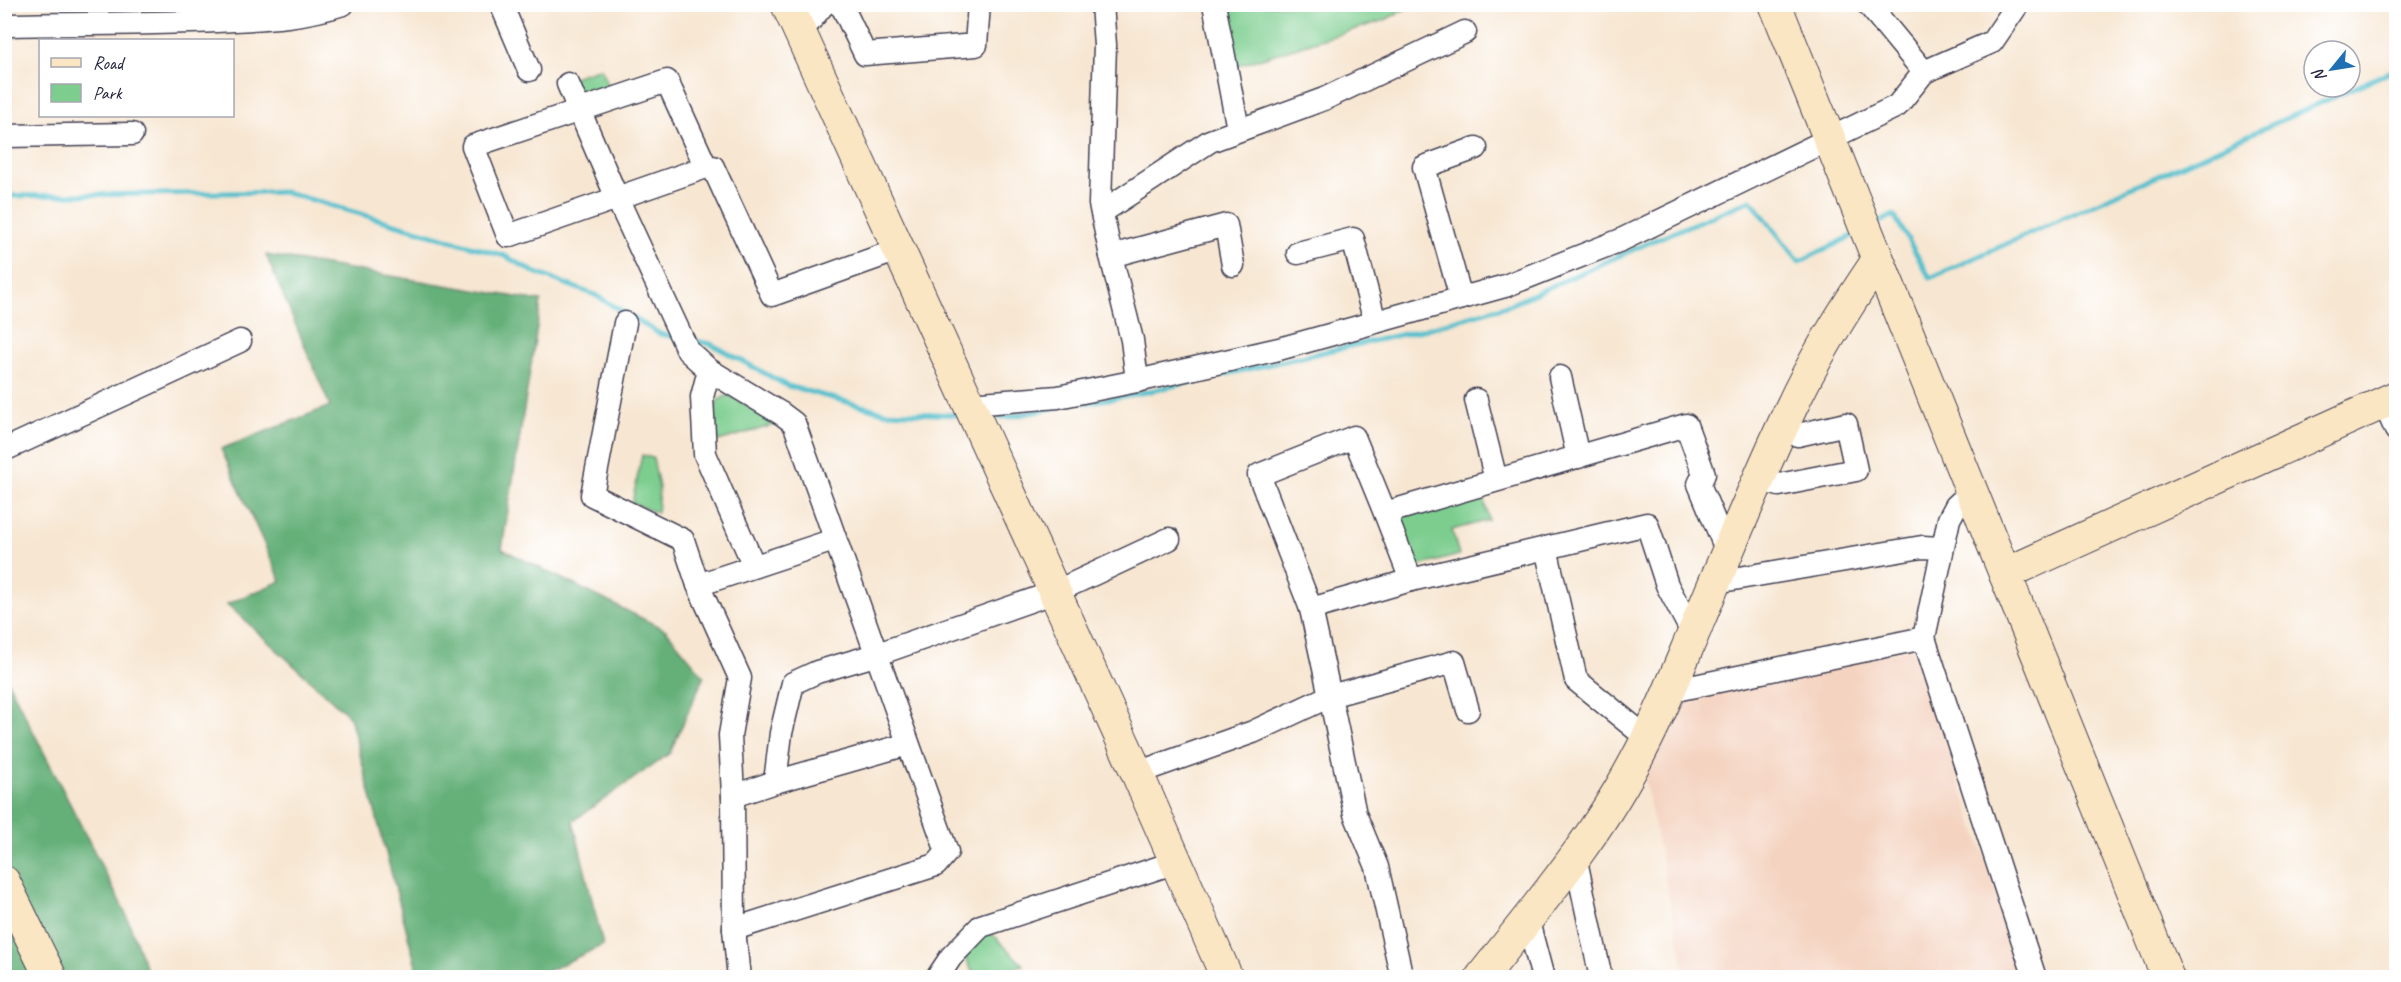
<svg xmlns="http://www.w3.org/2000/svg" width="2401" height="982" font-family="Caveat,sans-serif">
<rect width="100%" height="100%" fill="#fff"/>
<filter id="ink" filterUnits="userSpaceOnUse"><feTurbulence type="fractalNoise" baseFrequency=".0167" numOctaves="2"/><feDisplacementMap in="SourceGraphic" scale="12" xChannelSelector="R" yChannelSelector="G"/><feConvolveMatrix kernelMatrix="1 2 1 2 8 2 1 2 1" color-interpolation-filters="sRGB"/></filter>
<filter id="wash" filterUnits="userSpaceOnUse"><feTurbulence type="fractalNoise" baseFrequency=".008" numOctaves="4" result="noise"/><feDisplacementMap in="SourceGraphic" scale="24" xChannelSelector="R" yChannelSelector="G"/><feGaussianBlur stdDeviation="1.35" result="paint"/><feColorMatrix in="noise" values="0 0 0 0 0 0 0 0 0 0 0 0 0 0 0 0 0 1.4 0 .05"/><feComposite in="paint" operator="in"/></filter>
<g filter="url(#wash)">
<rect width="100%" height="100%" fill="#f7e6d1"/>
<polygon fill="#f4d3c0" points="1913,648 2026,977 1686,977 1644,776 1689,693"/>
<g fill="#7ccd8e" stroke="#4f7864" stroke-width="1.5">
<polygon points="1224,5 1413,5 1385,20 1236,66"/>
<polygon points="601,68 611,94 581,103 570,78"/>
<polygon points="728,395 781,423 718,441 713,413 718,400"/>
<polygon points="642,455 653,458 659,488 657,513 632,503"/>
<polygon points="1482,492 1489,520 1452,530 1459,555 1416,567 1401,515"/>
<polygon points="985,927 1023,965 985,977 975,977 963,953"/>
</g>
<g fill="#65b079" stroke="#44695a" stroke-width="1.5">
<polygon points="266,255 541,301 502,549 666,630 704,676 670,753 573,821 603,945 535,977 419,977 350,717 227,604 281,581 221,449 330,406"/>
<polygon points="4,674 126,914 149,977 5,977"/>
</g>
<g fill="none" stroke-linecap="round" stroke-linejoin="round">
<g stroke="#53bfcc" stroke-width="5">
<polyline points="4,196 285,192 505,256 534,272 595,295 660,334 673,337"/>
<polyline points="1875,224 1894,215 1930,278 2396,69"/>
<polyline points="691,340 711,344 788,386 884,412 961,415"/>
<polyline points="1086,403 1146,392 1426,329 1509,305 1657,239 1751,200 1799,262 1856,234"/>
<polyline points="986,416 1008,417 1059,407"/>
</g>
</g>
</g>
<g filter="url(#ink)">
<g fill="none" stroke-linecap="round" stroke-linejoin="round">
<defs>
<g id="street">
<polyline points="501,4 529,70"/>
<polyline points="838,4 843,8 865,54 976,45 979,4"/>
<polyline points="1102,4 1105,45 1100,204 1111,256 1132,340 1137,381"/>
<polyline points="1214,4 1238,129"/>
<polyline points="1868,4 1924,72"/>
<path d="M 4,25 C 81,23 158,25 234,20 C 271,18 307,16 343,4"/>
<polyline points="800,33 824,4"/>
<polyline points="568,84 617,198 688,351 709,370 782,414 794,423 947,852 936,865 734,929"/>
<polyline points="4,136 132,134"/>
<polyline points="706,167 667,81 473,146 508,236 706,167 713,167 772,295 898,250"/>
<polyline points="1102,212 1210,141 1324,99 1465,32"/>
<polyline points="1298,253 1353,239 1375,322"/>
<polyline points="1111,256 1226,225 1233,265"/>
<polyline points="1461,298 1424,167 1476,148"/>
<polyline points="625,323 592,495 683,540 698,585 834,540"/>
<polyline points="709,370 702,397 705,454 754,566"/>
<polyline points="1560,377 1578,457"/>
<polyline points="1476,400 1496,480"/>
<polyline points="2384,403 2396,430"/>
<polyline points="969,404 1058,397 1137,381 1279,349 1505,286 1621,240 1897,106 1924,72 1992,42 2018,4"/>
<polyline points="4,450 240,341"/>
<polyline points="1760,480 1779,485 1856,470 1846,424 1798,435 1781,431"/>
<polyline points="1546,548 1576,680 1647,738"/>
<polyline points="1411,580 1385,513 1686,425 1704,474 1699,484 1728,554"/>
<polyline points="1716,582 1922,547 1942,548"/>
<polyline points="698,585 740,678 730,735 733,796"/>
<polyline points="1311,609 1259,475 1354,437 1385,513"/>
<polyline points="1924,638 2035,978"/>
<polyline points="1671,691 1924,638 1949,519 1956,506 1971,492"/>
<polyline points="1137,773 1253,732 1330,696 1311,609 1411,580 1647,524 1667,585 1693,634"/>
<polyline points="775,782 908,744"/>
<polyline points="1575,856 1601,978"/>
<polyline points="1527,918 1543,978"/>
<polyline points="739,978 734,929 733,796 775,782 781,733 793,683 817,672 875,655 1055,592 1169,539"/>
<polyline points="937,978 951,957 981,926 1176,862"/>
<polyline points="1402,978 1377,867 1355,814 1330,696 1454,662 1468,710"/>
</g>
<g id="secondary">
<polyline points="787,4 1137,773 1227,978"/>
<polyline points="1775,4 2168,978"/>
<polyline points="2005,574 2396,397"/>
<polyline points="4,882 51,978"/>
<path d="M 1481,978 C 1535,909 1593,841 1634,764 C 1657,722 1675,677 1694,632 C 1725,557 1756,482 1791,408 C 1815,356 1846,307 1878,260"/>
</g>
</defs>
<use href="#street" stroke="#423f52" stroke-width="25"/>
<use href="#secondary" stroke="#423f52" stroke-width="34"/>
<use href="#street" stroke="#fff" stroke-width="22"/>
<use href="#secondary" stroke="#fbe6c4" stroke-width="32"/>
</g>
</g>
<rect width="2401" height="982" fill="none" stroke="#fff" stroke-width="24"/>
<rect x="39" y="39" width="195" height="78" fill="#ffffff" stroke="#a7a7b1" stroke-width="1.5"/>
<rect x="51" y="58" width="30" height="9" fill="#fbe6c4" stroke="#a7a7b1" stroke-width="1.5"/>
<text x="93" y="69" font-size="18" fill="#22223b">Road</text>
<rect x="51" y="84" width="30" height="18" fill="#7ccd8e" stroke="#a7a7b1" stroke-width="1.5"/>
<text x="93" y="99" font-size="18" fill="#22223b">Park</text>
<g transform="translate(2332 69) rotate(240)"><circle r="28" fill="#ffffff" stroke="#a7a7b1" stroke-width="1.5"/>
<path d="M0-4.5L10 22L0 15L-10 22Z" fill="#1f6fb2"/>
<text y="-9" font-size="16" font-weight="bold" text-anchor="middle" fill="#22223b">N</text>
</g>
</svg>
